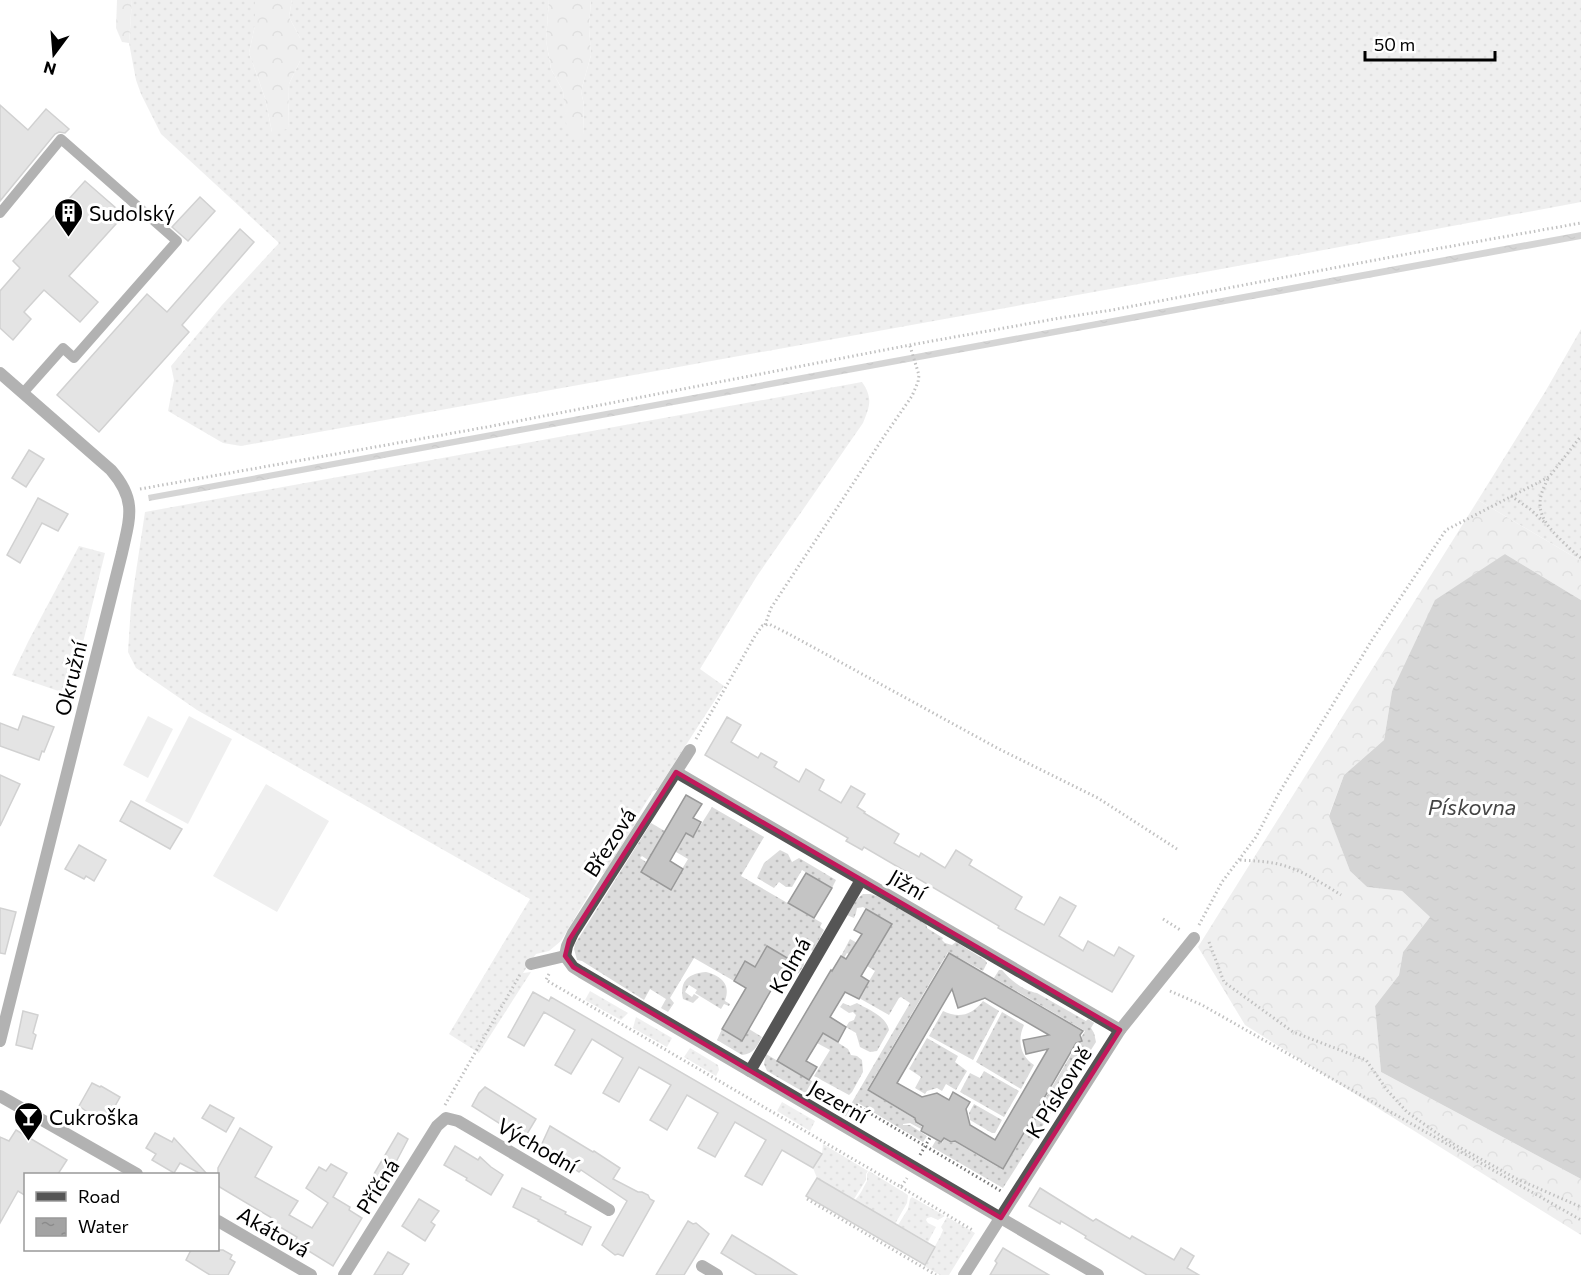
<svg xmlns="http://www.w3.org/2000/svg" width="1581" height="1275" font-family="Commissioner,sans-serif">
<defs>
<pattern id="grass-dots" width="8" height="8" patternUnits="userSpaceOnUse" patternTransform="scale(1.5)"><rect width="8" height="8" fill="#dcdcdc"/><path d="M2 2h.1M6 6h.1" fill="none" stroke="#bbb" stroke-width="1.8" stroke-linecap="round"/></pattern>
<pattern id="forest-crowns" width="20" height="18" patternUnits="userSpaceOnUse" patternTransform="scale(1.5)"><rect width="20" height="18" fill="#dcdcdc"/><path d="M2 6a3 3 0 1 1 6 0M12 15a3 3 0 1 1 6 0" fill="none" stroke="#bbb"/></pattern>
<pattern id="water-ripples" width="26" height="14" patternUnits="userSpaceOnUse" patternTransform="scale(1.5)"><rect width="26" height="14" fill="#a3a3a3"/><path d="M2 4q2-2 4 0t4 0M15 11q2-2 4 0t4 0" fill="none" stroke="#8b8b8b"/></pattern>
</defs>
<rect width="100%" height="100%" fill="#fff"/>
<g fill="url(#grass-dots)" fill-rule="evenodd">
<polygon points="132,0 255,0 255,25 249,53 265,98 272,132 288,128 289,84 300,61 300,38 289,17 292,0 549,0 546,40 551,69 563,91 567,123 583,134 584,105 581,91 591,55 589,27 591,0 1581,0 1581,202 1227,268 241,446 223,443 168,411 174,380 171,366 222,305 279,243 161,134 141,94 136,80 129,43"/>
<polygon points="1581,329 1581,561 1478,500 1545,392"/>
<path d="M 862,382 C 873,398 870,406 863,423 L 757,576 L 700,669 L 724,686 L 657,790 L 653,791 L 638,815 L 637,821 L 605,872 L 601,874 L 561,941 L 549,951 L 536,954 L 523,973 L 531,972 L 479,1053 L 449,1034 L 530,899 L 197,710 L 136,668 L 128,652 L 131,605 L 145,512 Z"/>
<polygon points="79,546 105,553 70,695 12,675 29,640"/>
<path d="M 712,807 L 764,837 L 741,876 L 822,923 L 820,927 L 824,930 L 813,951 L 806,948 L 804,949 L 802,953 L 804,965 L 799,973 L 796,974 L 794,968 L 785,965 L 789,959 L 767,946 L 755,967 L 745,962 L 734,981 L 694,958 L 670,998 L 674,1003 L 668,1012 L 661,1008 L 666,999 L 650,989 L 644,1000 L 582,961 L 577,960 L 574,949 L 575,944 L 651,823 L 680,840 L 685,832 L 693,837 ZM 659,842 L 688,859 L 670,889 L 641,872 L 646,862 L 640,858 L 642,856 L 648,860 Z"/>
<polygon points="780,850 788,854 792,862 799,858 836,880 832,888 802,870 792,887 786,887 779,882 774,888 757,878 764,863"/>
<polygon points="863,894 870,894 877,896 926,924 927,928 943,938 942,940 945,943 952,945 956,942 985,960 987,963 983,971 948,952 867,1090 915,1119 916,1123 922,1127 921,1129 910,1123 903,1124 903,1125 910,1125 927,1136 923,1142 858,1103 849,1118 767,1071 764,1064 766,1054 851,1104 910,1003 901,997 899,998 889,1015 859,998 875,971 847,953 844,958 841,956 850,939 875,953 892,924 863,907 857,908 856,913 854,918 847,915 857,899"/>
<path d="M 999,970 L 1002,970 C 1010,980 1024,991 1037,993 L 1086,1021 L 1088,1019 L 1094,1023 L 1091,1028 L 1094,1033 L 1096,1042 L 1003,1188 L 932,1147 L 936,1140 L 942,1143 L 944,1139 L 951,1143 L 955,1142 L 1003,1170 L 1085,1031 L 994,978 Z"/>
<path d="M 706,972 C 722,976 731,985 725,1001 L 730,1004 L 729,1006 L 724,1004 L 721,1009 L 695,993 L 697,990 L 689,985 L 685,992 L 692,997 L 694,994 L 699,997 L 693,1003 L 683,999 C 679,980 690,973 706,972 Z"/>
<polygon points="590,991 628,1013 621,1020 585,1000"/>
<path d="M 983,1001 L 999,1011 L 973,1060 L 929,1036 L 943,1011 C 959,1019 972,1015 983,1001 Z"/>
<path d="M 843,1003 L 850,1006 L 857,1003 C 869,1010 886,1016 889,1030 L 877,1051 L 870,1052 L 860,1047 L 856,1033 L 846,1027 L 849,1022 L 854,1020 L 856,1015 L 853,1012 L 849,1013 L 840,1007 Z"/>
<path d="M 1002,1012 L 1024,1025 C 1017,1040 1020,1056 1034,1065 L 1021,1089 L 976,1062 Z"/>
<polygon points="636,1017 672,1038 667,1047 633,1028"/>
<path d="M 722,1029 L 742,1041 L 749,1029 L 762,1037 C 757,1046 754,1054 742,1055 L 717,1040 Z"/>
<polygon points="823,1033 848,1049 851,1055 857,1056 862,1060 863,1072 852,1092 849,1095 814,1076 830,1050 817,1043"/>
<polygon points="927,1038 958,1056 955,1062 967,1071 956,1090 946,1084 942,1091 937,1088 927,1091 925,1094 915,1088 921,1077 909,1069"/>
<polygon points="690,1048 718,1065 719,1070 716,1076 684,1057"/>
<polygon points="984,1071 1019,1091 1004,1117 960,1092 970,1073 980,1078"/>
<polygon points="782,1102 815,1121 810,1131 777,1111"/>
<polygon points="974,1104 1002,1120 995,1133 992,1133 970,1120 969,1113"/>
<polygon points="823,1144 868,1171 866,1174 866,1180 854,1199 817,1178 813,1168 822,1154"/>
<path d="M 869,1171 L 908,1195 L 907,1203 L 895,1224 L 855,1200 C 861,1194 863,1188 867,1181 L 867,1174 Z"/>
<polygon points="912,1197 945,1216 938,1220 931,1217 927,1218 926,1220 928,1223 936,1227 928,1242 898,1225 908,1209 910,1199"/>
<polygon points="947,1217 975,1233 949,1275 940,1275 924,1266 940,1237 943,1230 941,1227"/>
</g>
<g fill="url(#forest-crowns)">
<polygon points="117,0 132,0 129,43 122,42 116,28"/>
<polygon points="255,0 292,0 289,17 300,38 300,61 289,84 288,128 278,133 272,132 265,98 249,53 255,25"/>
<polygon points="549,0 591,0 589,27 591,55 581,91 584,105 583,134 579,138 573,137 566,123 563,91 551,69 546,40"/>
<polygon points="1478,500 1581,561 1581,600 1505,554 1392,691 1384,740 1344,775 1329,815 1350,871 1367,887 1402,891 1430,917 1403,952 1399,975 1375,1006 1381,1072 1581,1179 1581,1235 1245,1025 1198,947"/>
</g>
<g fill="#dcdcdc">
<polygon points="148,716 173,729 148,778 123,765"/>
<polygon points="189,716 232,739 188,824 145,801"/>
<polygon points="266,784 329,821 277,912 213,876"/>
</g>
<g fill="url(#water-ripples)">
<polygon points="1581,232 1581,239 149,501 148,495"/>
<polygon points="1505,554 1581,600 1581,1179 1381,1072 1375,1006 1399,975 1403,952 1430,917 1402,891 1367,887 1350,871 1329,816 1344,775 1384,740 1392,691 1435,600"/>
</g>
<g fill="#c4c4c4" stroke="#999" stroke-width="1.5" fill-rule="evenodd">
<polygon points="0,105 28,130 46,109 69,129 65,133 59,132 55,134 0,201"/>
<polygon points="85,181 124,215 69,276 98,302 80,322 44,290 24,312 31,319 13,340 0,328 0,291 20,268 13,261"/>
<polygon points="200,197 215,211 188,241 172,227"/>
<polygon points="240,229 254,242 182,325 189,332 99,432 57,395 147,294 167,312"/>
<polygon points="29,450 44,459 26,487 12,478"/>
<polygon points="38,498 68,514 58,531 42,523 20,563 7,555"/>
<polygon points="23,716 54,727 44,752 42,751 39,760 0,746 0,723 18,730"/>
<polygon points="727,717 741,725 731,742 758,758 761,753 777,762 774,767 799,782 806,769 824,780 819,790 841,803 851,786 865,794 857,807 865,812 864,813 899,834 894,843 919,857 921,853 945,868 956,850 972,860 969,865 1022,897 1015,909 1044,925 1060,897 1076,906 1059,936 1083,951 1088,941 1114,956 1119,947 1134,956 1112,992 998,928 999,926 864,847 862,850 846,841 848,838 705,755"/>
<polygon points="0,775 20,784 0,826"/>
<polygon points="686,795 702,804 693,818 701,822 693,837 686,833 670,861 683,869 671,890 641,872"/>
<polygon points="131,801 182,829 170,849 120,821"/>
<polygon points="79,845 106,860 94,881 86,876 84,879 65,869"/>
<polygon points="806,873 832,888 814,918 788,903"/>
<polygon points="0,908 16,912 5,954 0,953"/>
<polygon points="866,909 892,924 861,976 869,981 859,999 845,992 830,1017 846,1027 838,1042 823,1033 806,1061 817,1067 809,1080 777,1061 831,970 832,971 841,956 846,959 862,934 854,930"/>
<polygon points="767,946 789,959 742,1041 722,1029 746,988 734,981 745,961 755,967"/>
<path d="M 949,953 L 1083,1031 L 1080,1035 L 1082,1041 L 1076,1043 L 1003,1169 L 955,1141 L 951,1142 L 944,1138 L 941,1142 L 921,1131 L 923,1126 L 916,1122 L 915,1118 L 868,1090 ZM 952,989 L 958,1008 L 985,998 L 1049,1035 L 1023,1040 L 1026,1054 L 1048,1049 L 995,1140 L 970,1125 L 966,1109 L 970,1102 L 953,1092 L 949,1100 L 937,1093 L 922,1097 L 897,1083 Z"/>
<polygon points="533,992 549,1001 551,997 822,1154 813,1168 782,1150 762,1185 745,1176 766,1140 735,1122 715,1157 698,1148 718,1113 687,1095 667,1130 650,1120 671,1085 639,1067 619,1102 603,1093 623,1058 592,1039 571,1074 555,1065 575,1030 544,1012 524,1046 508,1037"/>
<polygon points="23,1011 38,1015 33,1033 36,1035 32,1049 16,1045"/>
<polygon points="92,1083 100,1087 101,1086 120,1097 105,1124 85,1112 86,1111 79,1106"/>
<polygon points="485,1087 536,1119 524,1139 472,1106 479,1093"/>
<polygon points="210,1105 234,1118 226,1132 202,1118"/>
<polygon points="550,1126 593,1152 594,1151 620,1168 613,1179 638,1192 642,1192 648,1195 650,1199 654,1201 623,1256 618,1254 615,1255 602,1245 627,1201 581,1170 579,1172 553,1154 552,1156 540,1148"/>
<polygon points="240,1128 272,1147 255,1177 298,1201 289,1215 312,1228 328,1203 306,1188 319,1167 326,1171 331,1164 347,1173 333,1197 350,1207 349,1210 362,1218 333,1266 294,1242 297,1237 270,1221 272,1218 218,1186 218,1168"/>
<polygon points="16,1130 67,1160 58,1174 26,1174 26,1196 18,1191 0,1223 0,1137 9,1141"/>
<polygon points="155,1133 172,1142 174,1138 207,1174 201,1174 180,1163 174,1173 152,1160 156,1154 146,1148"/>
<polygon points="398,1133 408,1139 396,1162 398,1164 385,1187 371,1179"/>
<polygon points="455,1146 478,1160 480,1157 491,1167 503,1175 491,1195 466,1180 467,1178 444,1165"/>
<polygon points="817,1178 935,1247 925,1265 806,1196"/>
<polygon points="522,1188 541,1197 540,1199 566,1212 565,1214 591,1227 582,1245 538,1221 539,1220 513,1207"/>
<polygon points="1040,1188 1093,1221 1096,1219 1130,1239 1132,1236 1174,1260 1181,1248 1194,1256 1187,1268 1199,1275 1147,1275 1085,1238 1086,1236 1061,1221 1060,1224 1029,1206"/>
<polygon points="419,1199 439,1211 431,1222 435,1225 425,1241 402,1226"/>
<polygon points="688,1221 693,1224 696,1223 709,1234 684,1275 656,1275"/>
<polygon points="732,1235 770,1258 797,1275 757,1275 721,1253"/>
<polygon points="1003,1248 1049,1275 990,1275 997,1263 995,1261"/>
<polygon points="191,1250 223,1250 232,1255 230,1259 235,1262 228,1275 210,1275 186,1260"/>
<polygon points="388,1252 409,1264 402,1275 374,1275"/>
</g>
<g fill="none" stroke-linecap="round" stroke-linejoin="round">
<g stroke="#777" stroke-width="3" stroke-dasharray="1.5 3" stroke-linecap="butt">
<path d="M 1548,479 C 1535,502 1538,516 1556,535 C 1564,543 1572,551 1581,558"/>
<polyline points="140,489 487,427 910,345 1060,318 1112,310 1402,255 1581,223"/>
<polyline points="1511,496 1530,509 1544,522"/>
<polyline points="765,625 771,608 885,435 912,396 918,382 919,375 910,346"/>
<polyline points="696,739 755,636 762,626 769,624 789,634 999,749 1098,798 1177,849"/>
<path d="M 1240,860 C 1254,861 1268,861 1282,865 C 1303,871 1322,883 1341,895"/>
<polyline points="1163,919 1182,931"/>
<polyline points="1199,925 1222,882 1256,837 1279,793 1372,640 1446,530 1549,477 1581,436"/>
<polyline points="1209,942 1224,982 1293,1032 1366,1060 1387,1090 1407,1112 1448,1141 1517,1179 1581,1207"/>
<polyline points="549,974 546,980 901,1187 907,1178"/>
<polyline points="1170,991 1202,1005 1581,1220"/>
<polyline points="445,1105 521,973"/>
<polyline points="856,1105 1001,1191"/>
<polyline points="920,1155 931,1136"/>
<polyline points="901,1187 974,1231"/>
<polyline points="807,1199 936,1275"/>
</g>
<polyline stroke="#555" stroke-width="10" points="0,213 61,139 177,241 74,358 63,348 23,393"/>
<g stroke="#555" stroke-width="12">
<path d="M 0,373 L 111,470 C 137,500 130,517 122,553 L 0,1041"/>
<polyline points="676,772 1120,1030"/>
<polyline points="565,956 573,967 581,972 1098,1275"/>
<polyline points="565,956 567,946 573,933 690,750"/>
<polyline points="531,964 565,956"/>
<polyline points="750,1071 861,880"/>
<polyline points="0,1096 137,1174"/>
<polyline points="218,1221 311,1275"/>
<polyline points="702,1266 717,1275"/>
<polyline points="344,1275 437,1126 446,1118 458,1121 609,1210"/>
<polyline points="964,1275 1120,1030 1194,938"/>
</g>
</g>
<path d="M0 0H1581V1275H0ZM 676,772 L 1120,1030 L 1001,1218 L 573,967 L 565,956 L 569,940 Z" fill="#fff" fill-opacity=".55" fill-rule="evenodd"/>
<path fill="none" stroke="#c2185b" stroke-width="4.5" stroke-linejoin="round" d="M 676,772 L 1120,1030 L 1001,1218 L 573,967 L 565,956 L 569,940 Z"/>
<defs>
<symbol id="building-pin" viewBox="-11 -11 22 30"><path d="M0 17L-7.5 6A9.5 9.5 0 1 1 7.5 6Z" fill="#000" stroke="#fff"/><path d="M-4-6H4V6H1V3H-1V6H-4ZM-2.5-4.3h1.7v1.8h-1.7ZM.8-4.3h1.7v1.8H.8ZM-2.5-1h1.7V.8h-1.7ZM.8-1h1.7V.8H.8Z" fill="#fff"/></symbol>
<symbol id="bar-pin" viewBox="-11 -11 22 30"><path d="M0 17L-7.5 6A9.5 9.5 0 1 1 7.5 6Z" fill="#000" stroke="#fff"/><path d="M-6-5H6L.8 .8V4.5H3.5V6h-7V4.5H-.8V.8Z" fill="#fff"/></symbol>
</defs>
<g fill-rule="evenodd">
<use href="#building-pin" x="52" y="196" width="33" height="45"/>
<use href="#bar-pin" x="12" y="1100" width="33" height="45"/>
</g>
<g text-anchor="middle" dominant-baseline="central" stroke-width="6" stroke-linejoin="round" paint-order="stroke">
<g font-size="21" fill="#000" stroke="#fff" text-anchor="start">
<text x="89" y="212">Sudolský</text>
<text x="49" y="1116">Cukroška</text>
</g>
<g font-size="21" fill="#000" stroke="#fff">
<text transform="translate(70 678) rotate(-76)">Okružní</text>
<text transform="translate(609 842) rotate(-57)">Březová</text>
<text transform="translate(908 884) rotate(30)">Jižní</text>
<text transform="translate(789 965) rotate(-60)">Kolmá</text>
<text transform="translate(1058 1092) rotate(-58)">K Pískovně</text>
<text transform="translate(839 1101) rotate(30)">Jezerní</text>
<text transform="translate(538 1145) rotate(30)">Východní</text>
<text transform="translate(377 1186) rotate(-58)">Příčná</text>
<text transform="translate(274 1231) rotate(30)">Akátová</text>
</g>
<g font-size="22" font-style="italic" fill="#444" stroke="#fff">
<text x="1472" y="806">Pískovna</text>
</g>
</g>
<rect x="24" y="1173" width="195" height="78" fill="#ffffff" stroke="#999999" stroke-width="1.5"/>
<rect x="36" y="1192" width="30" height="9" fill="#555555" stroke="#999999" stroke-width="1.5"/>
<text x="78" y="1203" font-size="18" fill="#000000">Road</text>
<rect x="36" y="1218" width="30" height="18" fill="url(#water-ripples)" stroke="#999999" stroke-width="1.5"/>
<text x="78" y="1233" font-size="18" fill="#000000">Water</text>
<g transform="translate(54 54) rotate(196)" stroke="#ffffff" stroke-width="4.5" paint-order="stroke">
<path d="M0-4.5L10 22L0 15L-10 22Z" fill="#000000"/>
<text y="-9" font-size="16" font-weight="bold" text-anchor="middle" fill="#000000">N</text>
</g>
<path d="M1365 51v9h130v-9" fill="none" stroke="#000000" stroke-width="3"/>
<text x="1374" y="51" font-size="18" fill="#000000" stroke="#ffffff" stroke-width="4.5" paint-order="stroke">50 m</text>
</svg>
